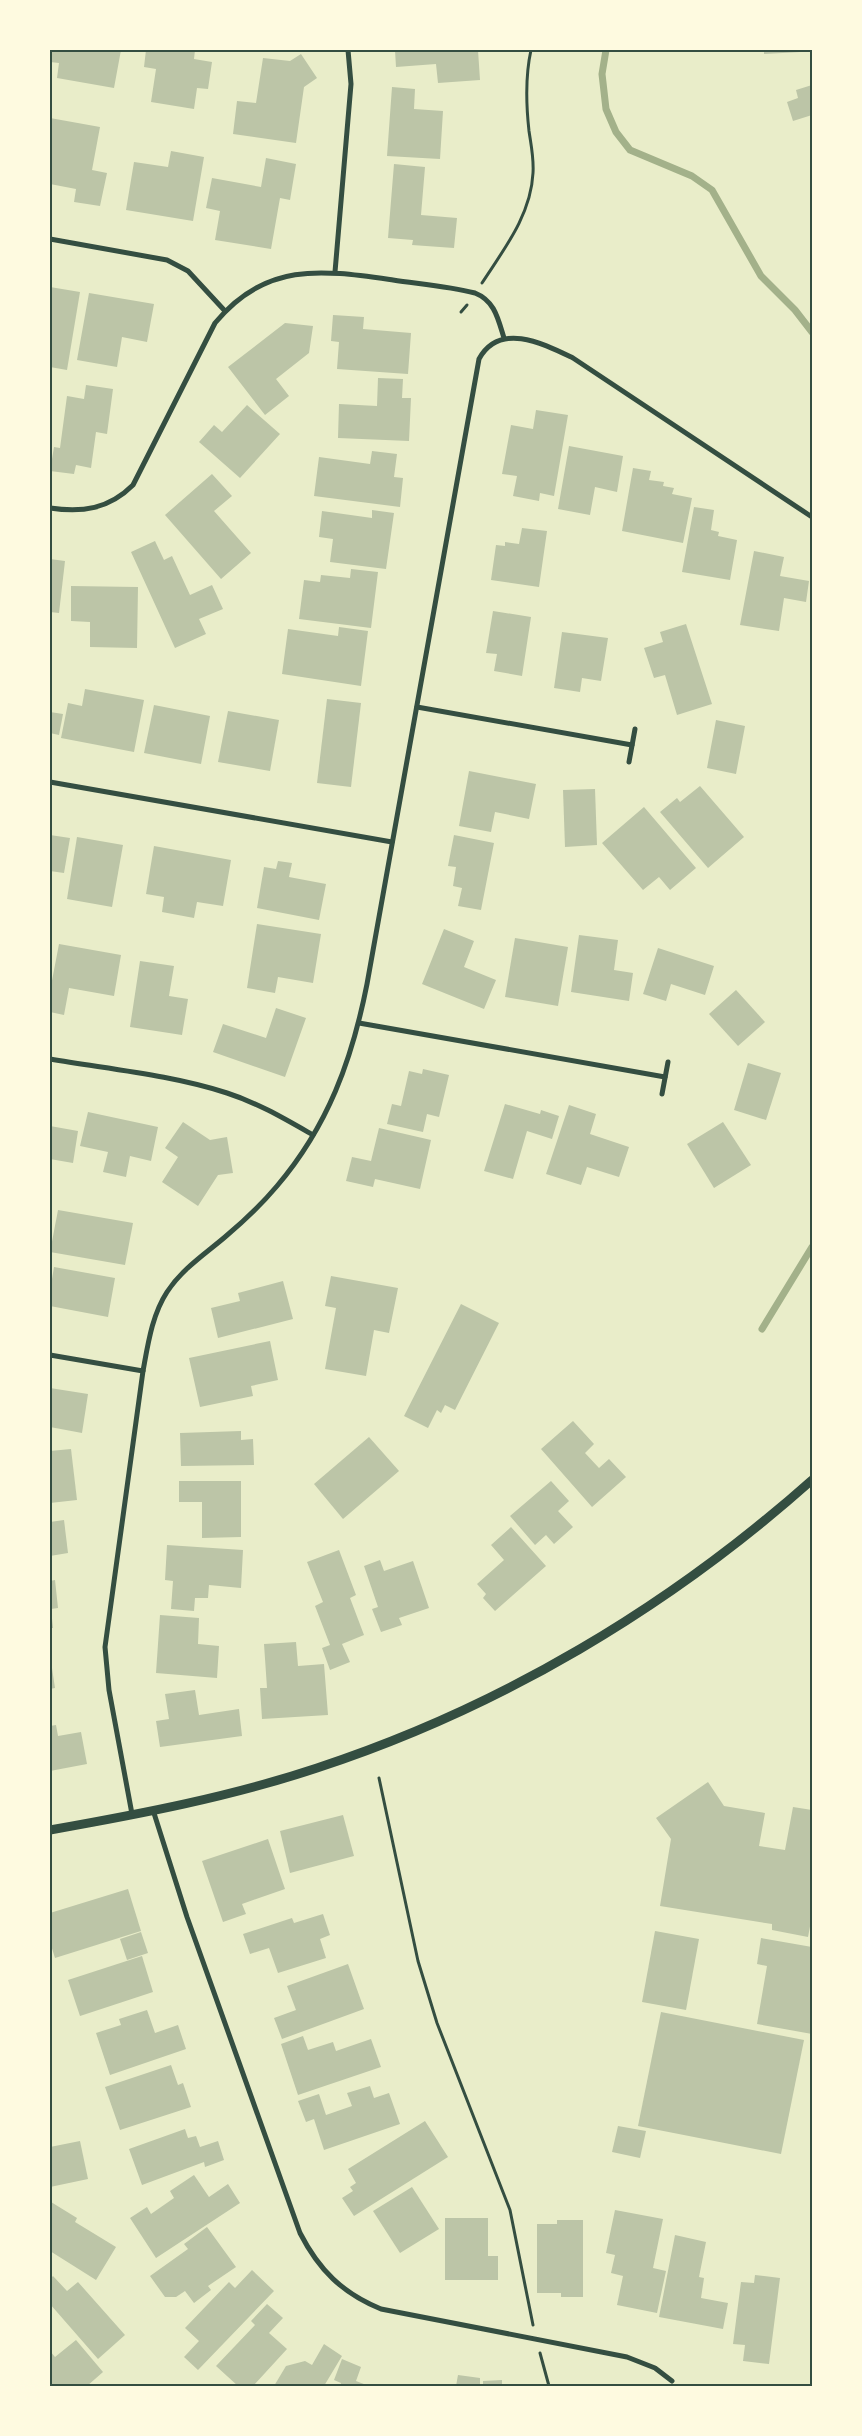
<svg xmlns="http://www.w3.org/2000/svg" width="862" height="2436" font-family="Manrope,sans-serif">
<rect width="100%" height="100%" fill="#e9edc9"/>
<g fill="none" stroke-linecap="round" stroke-linejoin="round">
<g stroke="#a3b18a" stroke-width="7">
<polyline points="606,50 602,74 606,109 616,132 630,150 692,176 712,190 761,276 795,310 812,332"/>
<polyline points="762,1329 812,1247"/>
</g>
</g>
<g fill="#bcc5a7">
<polygon points="50,50 121,50 114,88 57,78 59,63 50,62"/>
<polygon points="146,50 195,50 194,59 212,62 208,89 197,88 194,109 151,102 156,69 144,67"/>
<polygon points="395,50 478,50 480,80 438,83 436,64 396,67"/>
<polygon points="764,50 800,50 801,52 764,54"/>
<polygon points="301,54 317,78 304,87 296,143 233,134 237,101 256,103 263,58 290,61"/>
<polygon points="812,85 812,115 793,121 787,102 798,98 796,90"/>
<polygon points="392,87 415,89 414,109 443,111 440,159 387,156"/>
<polygon points="50,118 100,127 92,170 107,173 100,206 74,202 76,189 50,184"/>
<polygon points="171,151 204,157 193,221 126,210 134,162 168,167"/>
<polygon points="266,158 296,164 290,200 280,198 271,249 215,240 220,211 206,208 212,178 261,187"/>
<polygon points="394,164 425,167 421,215 457,218 454,248 412,245 413,240 388,238"/>
<polygon points="50,287 80,292 67,370 50,367"/>
<polygon points="89,293 154,304 147,342 122,337 117,367 77,360"/>
<polygon points="333,315 364,317 363,329 411,333 408,374 337,369 339,342 331,341"/>
<polygon points="285,323 313,326 309,353 276,379 289,396 265,415 228,367"/>
<polygon points="378,378 403,379 402,398 411,398 409,441 338,438 339,404 377,406"/>
<polygon points="86,385 113,389 107,434 96,432 91,468 76,465 74,474 50,471 54,447 60,448 67,396 84,399"/>
<polygon points="247,405 280,434 240,478 199,442 214,425 222,432"/>
<polygon points="536,410 568,415 554,496 540,493 539,501 513,496 517,476 502,474 511,425 533,429"/>
<polygon points="569,446 623,456 617,492 595,487 590,515 558,509"/>
<polygon points="372,451 397,454 394,477 403,478 400,507 314,496 319,457 370,464"/>
<polygon points="633,468 651,471 649,480 664,482 663,486 674,488 672,494 692,498 683,543 622,531"/>
<polygon points="212,474 232,496 214,511 251,553 221,579 165,515"/>
<polygon points="694,507 714,510 711,530 719,532 718,536 737,540 730,580 682,572"/>
<polygon points="372,510 394,513 386,569 330,562 333,539 319,537 322,511 372,518"/>
<polygon points="522,528 547,531 539,587 491,580 496,545 505,546 505,542 519,544"/>
<polygon points="155,541 164,560 172,556 190,595 212,585 223,609 199,619 206,634 175,648 131,552"/>
<polygon points="754,551 784,557 780,576 809,581 806,602 784,598 779,631 740,625"/>
<polygon points="50,559 65,561 59,613 50,612"/>
<polygon points="351,569 378,572 371,628 299,619 304,580 320,582 321,575 350,578"/>
<polygon points="71,586 138,587 137,648 90,647 90,622 71,621"/>
<polygon points="493,611 531,617 522,676 494,671 497,654 486,653"/>
<polygon points="686,624 712,704 677,715 665,675 654,678 644,648 663,642 660,632"/>
<polygon points="339,627 368,631 361,686 282,674 288,629 338,636"/>
<polygon points="562,632 608,638 601,681 582,678 580,692 554,688"/>
<polygon points="85,689 144,700 134,752 61,738 68,703 82,706"/>
<polygon points="327,699 361,703 351,787 317,783"/>
<polygon points="154,705 210,716 201,764 144,753"/>
<polygon points="228,711 279,720 270,771 218,762"/>
<polygon points="50,712 63,714 59,735 50,733"/>
<polygon points="716,720 745,726 736,774 707,768"/>
<polygon points="469,771 536,784 529,819 495,812 491,832 459,826"/>
<polygon points="700,786 744,837 708,868 660,812 677,798 680,802"/>
<polygon points="595,789 597,845 565,847 563,790"/>
<polygon points="644,807 696,868 670,890 659,877 643,890 602,843"/>
<polygon points="50,835 70,838 64,873 50,871"/>
<polygon points="454,835 494,843 481,910 458,906 462,888 453,886 456,867 448,866"/>
<polygon points="77,837 123,845 112,907 67,899"/>
<polygon points="154,846 231,860 223,906 197,902 194,918 162,912 164,897 146,894"/>
<polygon points="278,861 292,863 289,877 326,884 319,920 257,908 264,867 276,869"/>
<polygon points="257,924 321,934 313,983 278,977 275,993 247,988"/>
<polygon points="444,929 474,941 464,967 496,980 484,1009 422,984"/>
<polygon points="579,935 618,940 614,970 633,973 629,1001 571,992"/>
<polygon points="515,938 568,947 558,1006 505,997"/>
<polygon points="59,944 121,955 114,996 69,988 64,1015 50,1012 50,991"/>
<polygon points="658,948 714,966 705,995 671,984 666,1001 643,994"/>
<polygon points="140,961 174,966 169,996 188,999 182,1035 130,1027"/>
<polygon points="736,990 765,1022 738,1046 709,1014"/>
<polygon points="276,1008 306,1018 285,1077 213,1052 223,1024 266,1038"/>
<polygon points="748,1063 781,1073 766,1120 734,1110"/>
<polygon points="423,1069 449,1075 439,1117 427,1114 423,1132 387,1124 392,1104 401,1106 409,1071 422,1074"/>
<polygon points="505,1104 540,1114 541,1110 559,1116 552,1139 527,1131 513,1179 484,1171"/>
<polygon points="569,1105 596,1114 590,1134 629,1147 619,1177 587,1167 581,1185 546,1174"/>
<polygon points="88,1112 158,1127 151,1161 130,1156 126,1177 103,1172 108,1152 80,1146"/>
<polygon points="183,1122 210,1140 227,1137 233,1173 218,1175 198,1206 162,1182 178,1157 165,1148"/>
<polygon points="723,1122 751,1165 714,1188 687,1144"/>
<polygon points="50,1126 78,1131 73,1163 50,1159"/>
<polygon points="379,1128 431,1140 420,1189 375,1179 373,1187 346,1181 352,1157 371,1161"/>
<polygon points="58,1210 133,1223 125,1265 50,1252"/>
<polygon points="54,1267 115,1278 108,1317 50,1306 50,1279 52,1279"/>
<polygon points="331,1276 398,1288 389,1333 374,1330 366,1376 325,1369 336,1308 325,1306"/>
<polygon points="283,1281 293,1319 218,1338 211,1308 240,1301 238,1293"/>
<polygon points="461,1304 499,1323 455,1410 445,1405 441,1413 437,1410 428,1428 404,1416"/>
<polygon points="270,1341 278,1380 251,1386 253,1396 200,1407 189,1358"/>
<polygon points="50,1388 88,1394 82,1433 50,1427"/>
<polygon points="573,1421 594,1444 585,1453 599,1468 609,1459 626,1477 592,1507 541,1449"/>
<polygon points="241,1431 241,1440 253,1439 254,1465 181,1466 180,1433"/>
<polygon points="369,1437 399,1471 343,1519 314,1484"/>
<polygon points="71,1449 77,1500 50,1503 50,1451"/>
<polygon points="179,1481 241,1481 241,1537 202,1538 202,1502 179,1502"/>
<polygon points="551,1481 569,1501 558,1511 573,1527 554,1544 546,1535 535,1545 510,1516"/>
<polygon points="64,1520 68,1553 50,1556 50,1522"/>
<polygon points="511,1527 546,1566 495,1611 483,1598 486,1594 477,1584 504,1560 491,1545"/>
<polygon points="167,1545 243,1550 241,1588 209,1585 208,1598 195,1598 194,1611 171,1609 173,1581 165,1580"/>
<polygon points="339,1550 356,1595 350,1598 364,1635 342,1644 350,1662 330,1670 322,1648 330,1645 315,1606 323,1602 307,1562"/>
<polygon points="380,1560 384,1571 413,1561 429,1608 399,1618 402,1625 381,1632 372,1609 378,1607 364,1566"/>
<polygon points="55,1580 58,1608 51,1609 53,1628 50,1628 50,1581"/>
<polygon points="160,1615 199,1618 198,1644 219,1646 217,1678 156,1673"/>
<polygon points="296,1642 298,1666 324,1664 328,1715 262,1719 260,1688 267,1688 264,1644"/>
<polygon points="50,1655 55,1688 50,1689"/>
<polygon points="195,1690 199,1715 239,1709 242,1736 160,1747 156,1721 169,1719 165,1694"/>
<polygon points="56,1725 58,1736 81,1732 87,1764 50,1771 50,1726"/>
<polygon points="708,1782 724,1806 765,1813 759,1846 785,1850 793,1807 812,1810 812,1916 808,1937 772,1930 772,1924 660,1906 671,1839 656,1818"/>
<polygon points="343,1815 354,1856 290,1873 280,1831"/>
<polygon points="268,1839 285,1889 242,1904 246,1914 223,1922 202,1861"/>
<polygon points="128,1889 141,1931 55,1958 50,1942 50,1913"/>
<polygon points="323,1914 330,1935 320,1939 326,1958 278,1973 269,1948 250,1954 243,1934 292,1918 294,1923"/>
<polygon points="655,1931 699,1939 686,2010 642,2002"/>
<polygon points="141,1932 148,1953 127,1960 120,1939"/>
<polygon points="761,1938 812,1947 812,2034 757,2024 767,1966 757,1964"/>
<polygon points="142,1956 153,1992 80,2016 68,1980"/>
<polygon points="348,1964 364,2009 282,2039 274,2018 296,2010 287,1986"/>
<polygon points="147,2010 155,2033 178,2025 186,2049 110,2075 96,2033 121,2025 119,2019"/>
<polygon points="661,2012 804,2040 781,2154 638,2126"/>
<polygon points="303,2036 308,2050 333,2042 336,2051 371,2039 381,2067 298,2095 281,2044"/>
<polygon points="171,2065 178,2085 183,2083 191,2107 120,2130 105,2087"/>
<polygon points="370,2086 374,2098 389,2093 400,2124 324,2150 314,2119 306,2122 298,2101 319,2094 326,2115 352,2106 347,2093"/>
<polygon points="425,2121 448,2157 354,2216 342,2198 353,2191 350,2187 356,2183 348,2169"/>
<polygon points="618,2126 646,2131 640,2158 612,2152"/>
<polygon points="185,2129 188,2138 196,2136 200,2147 218,2141 224,2160 205,2167 204,2162 142,2185 129,2149"/>
<polygon points="80,2141 88,2179 50,2187 50,2147"/>
<polygon points="194,2175 209,2197 228,2184 240,2203 156,2258 130,2218 147,2207 151,2214 174,2198 170,2191"/>
<polygon points="412,2187 439,2229 400,2253 373,2211"/>
<polygon points="51,2202 77,2218 75,2222 116,2247 96,2280 50,2251"/>
<polygon points="615,2210 663,2219 653,2268 666,2271 657,2313 617,2305 623,2276 611,2273 615,2255 606,2253"/>
<polygon points="445,2218 488,2218 488,2256 498,2256 498,2280 445,2280"/>
<polygon points="557,2220 583,2220 583,2297 561,2297 561,2293 537,2293 537,2224 557,2224"/>
<polygon points="207,2227 236,2267 208,2286 211,2290 194,2303 185,2291 176,2297 165,2297 150,2276 188,2249 184,2244"/>
<polygon points="675,2235 706,2242 699,2277 704,2278 701,2298 728,2303 723,2329 659,2317"/>
<polygon points="252,2270 274,2291 198,2370 184,2357 199,2341 185,2328 229,2282 235,2288"/>
<polygon points="755,2275 780,2278 769,2364 743,2361 745,2345 733,2344 741,2282 754,2283"/>
<polygon points="53,2276 67,2291 78,2282 125,2335 98,2359 50,2304 50,2279"/>
<polygon points="267,2304 283,2318 269,2333 287,2349 253,2386 238,2386 216,2366 255,2325 251,2321"/>
<polygon points="76,2340 103,2372 87,2386 50,2386 50,2351 55,2357"/>
<polygon points="324,2344 342,2356 324,2386 274,2386 286,2366 305,2361 312,2365"/>
<polygon points="342,2359 361,2367 356,2381 369,2386 340,2386 341,2383 334,2380"/>
<polygon points="458,2375 480,2378 480,2386 456,2386"/>
<polygon points="502,2380 502,2386 483,2386 483,2381"/>
</g>
<g fill="none" stroke-linecap="round" stroke-linejoin="round">
<g stroke="#344e41" stroke-width="3">
<path d="M 482,283 C 504,249 531,215 533,173 C 534,158 531,145 529,131 C 526,104 525,77 531,50"/>
<polyline points="461,312 467,305"/>
<polyline points="379,1778 418,1961 437,2023 510,2210 533,2325"/>
<polyline points="540,2353 549,2386"/>
</g>
<g stroke="#344e41" stroke-width="5">
<polyline points="50,239 167,260 188,271 225,311"/>
<polyline points="335,272 351,84 348,50"/>
<path d="M 50,508 C 82,513 109,509 133,485 L 215,323 C 266,261 322,270 393,280 C 420,284 448,286 475,293 C 495,301 498,319 504,338"/>
<polyline points="417,707 632,745"/>
<polyline points="629,762 635,729"/>
<polyline points="50,782 392,842"/>
<polyline points="359,1023 665,1077"/>
<path d="M 50,1059 C 108,1069 172,1075 227,1093 C 258,1103 285,1119 313,1135"/>
<polyline points="662,1094 668,1062"/>
<polyline points="50,1355 143,1371"/>
<path d="M 153,1810 L 187,1917 L 300,2233 C 319,2270 342,2293 381,2309 L 627,2357 L 655,2368 L 672,2381"/>
<path d="M 132,1814 L 109,1690 L 105,1647 L 143,1371 C 148,1344 152,1315 167,1292 C 182,1269 205,1254 225,1237 C 244,1221 261,1205 277,1186 C 328,1126 352,1060 367,984 L 479,359 C 500,321 544,344 573,358 L 812,517"/>
</g>
<path stroke="#344e41" stroke-width="9" d="M 50,1830 C 140,1814 230,1797 317,1768 C 500,1708 668,1608 812,1480"/>
</g>
<rect width="862" height="2436" fill="none" stroke="#fefae0" stroke-width="102"/>
<rect x="51" y="51" width="760" height="2334" fill="none" stroke="#344e41" stroke-width="2"/>
</svg>
